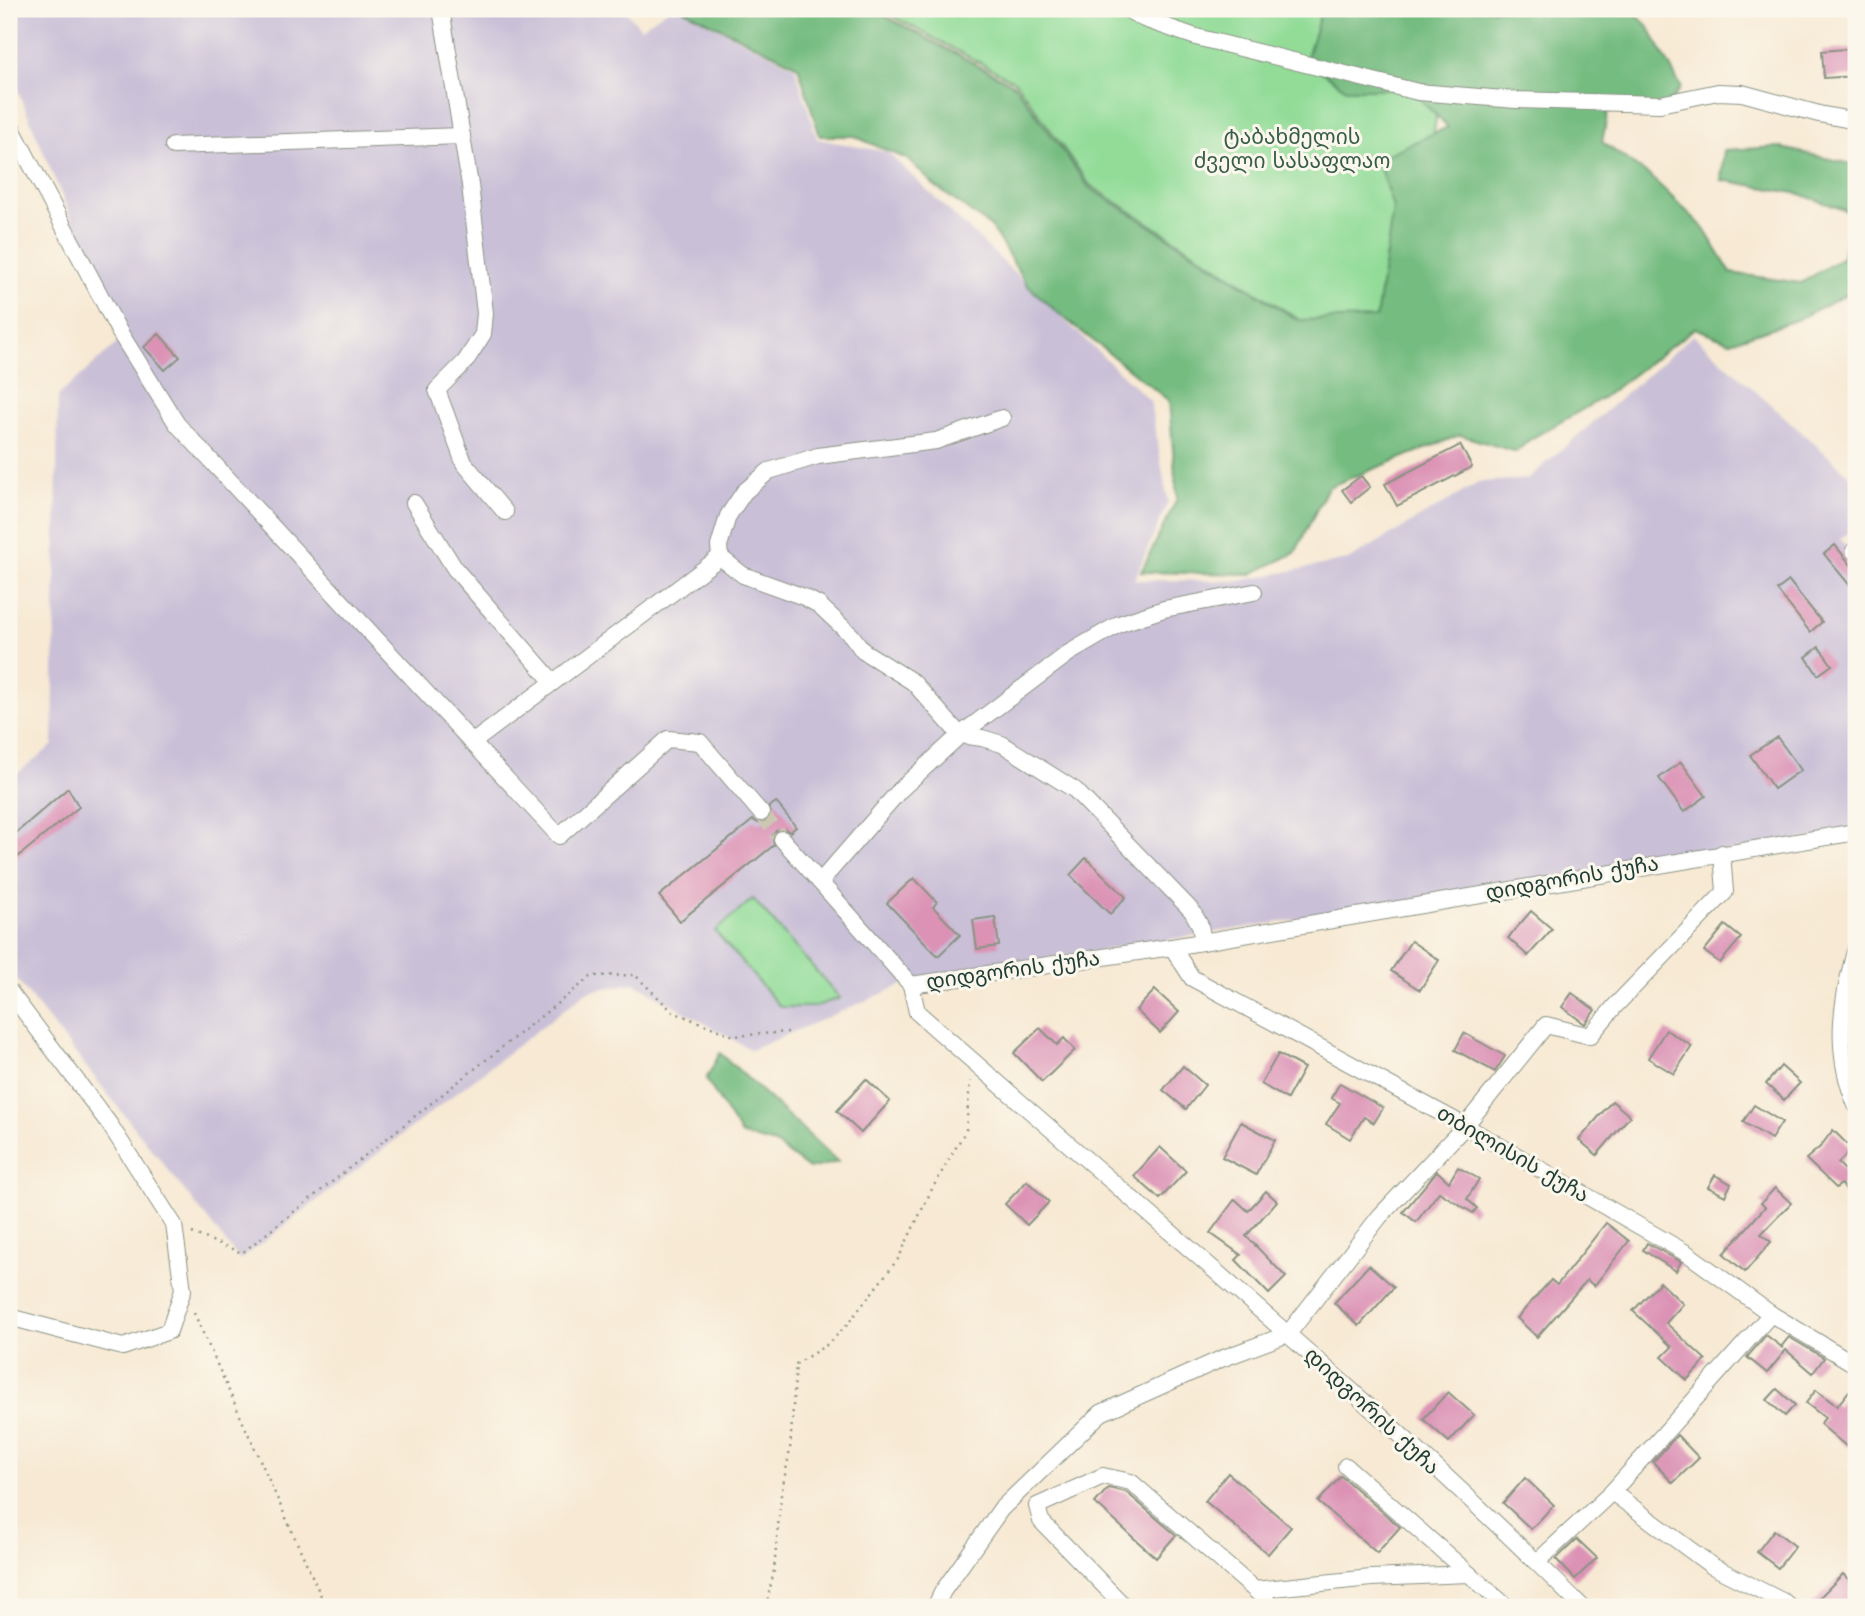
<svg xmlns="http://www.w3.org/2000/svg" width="1865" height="1616" font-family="'Comic Neue','Noto Sans Georgian',sans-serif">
<rect width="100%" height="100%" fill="#fbf7ec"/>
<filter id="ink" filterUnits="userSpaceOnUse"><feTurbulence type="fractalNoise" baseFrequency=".0143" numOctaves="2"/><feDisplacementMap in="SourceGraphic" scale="14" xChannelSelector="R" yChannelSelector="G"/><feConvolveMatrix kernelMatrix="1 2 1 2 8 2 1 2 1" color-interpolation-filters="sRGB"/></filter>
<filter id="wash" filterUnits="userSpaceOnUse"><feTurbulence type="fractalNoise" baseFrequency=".00686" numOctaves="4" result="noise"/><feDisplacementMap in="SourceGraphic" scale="28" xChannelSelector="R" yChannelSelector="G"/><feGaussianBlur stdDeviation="1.57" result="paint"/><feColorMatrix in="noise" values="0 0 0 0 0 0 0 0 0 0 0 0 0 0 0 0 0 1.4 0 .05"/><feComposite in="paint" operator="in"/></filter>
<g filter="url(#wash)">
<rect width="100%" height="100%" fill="#f7e9d3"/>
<polygon fill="#c9bfd7" points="9,9 624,9 641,28 669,9 679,9 795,67 817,139 887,152 1150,401 1168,502 1134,580 1239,581 1348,560 1480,482 1528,479 1693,335 1856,481 1856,526 1840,539 1856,560 1856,831 914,980 751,1050 635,983 588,991 240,1260 9,970 9,780 53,745 58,396 122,339 9,70"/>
<g fill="#92dc98" stroke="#588c66" stroke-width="2">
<polygon points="879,9 1358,9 1440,89 1410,304 1345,349 1090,185 1016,82"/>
<polygon points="753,899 840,998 813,1007 780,1007 715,931"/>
</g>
<g fill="#75bc80" stroke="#4a7c5a" stroke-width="2">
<polygon points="682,9 872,9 1015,85 1089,187 1298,320 1376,318 1393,208 1377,159 1448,127 1409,89 1346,89 1306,60 1322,9 1630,9 1648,26 1681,87 1665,111 1608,111 1602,142 1651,177 1702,226 1731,273 1801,283 1843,257 1850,212 1800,194 1721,180 1724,150 1778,147 1856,165 1856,290 1796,320 1730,342 1695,328 1601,399 1529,440 1516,452 1460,435 1328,487 1295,553 1251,574 1141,572 1177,499 1169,401 1057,312 1027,285 991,227 935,186 909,160 854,136 820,136 798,66"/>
<polygon points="720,1053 838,1162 809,1169 775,1144 741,1135 706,1079"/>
</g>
<g id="blocks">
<g fill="#db92b5">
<polygon points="1856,48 1856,76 1824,78 1822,51"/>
<polygon points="159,334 180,357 165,370 144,347"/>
<polygon points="1460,445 1472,467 1397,506 1385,484"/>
<polygon points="1361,476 1370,487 1351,502 1342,490"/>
<polygon points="1835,545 1856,571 1856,593 1824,554"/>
<polygon points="1789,581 1822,622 1810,632 1777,590"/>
<polygon points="1819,647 1832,665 1818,675 1806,657"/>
<polygon points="1777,737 1801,770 1774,789 1750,755"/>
<polygon points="1681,762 1706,796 1684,812 1659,778"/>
<polygon points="68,788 79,807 9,864 9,839"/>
<polygon points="776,802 796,827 790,832 785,829 776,831 772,836 774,845 680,921 659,896 753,820 758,823 767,821 771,816 769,807"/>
<polygon points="1086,858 1126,897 1110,914 1070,875"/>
<polygon points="914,878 937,902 933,907 960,935 938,956 887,903"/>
<polygon points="1531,911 1552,929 1528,956 1508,938"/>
<polygon points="995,917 999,946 977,949 973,920"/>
<polygon points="1725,925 1741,938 1720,963 1704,951"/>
<polygon points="1411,941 1439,960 1420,990 1391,971"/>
<polygon points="1155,990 1179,1012 1160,1033 1136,1010"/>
<polygon points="1572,993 1595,1010 1585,1024 1562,1007"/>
<polygon points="1040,1028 1057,1045 1064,1038 1075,1050 1042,1082 1014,1053"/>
<polygon points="1666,1030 1692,1046 1674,1074 1648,1058"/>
<polygon points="1464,1033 1505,1056 1495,1072 1455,1050"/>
<polygon points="1278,1054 1304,1068 1287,1099 1261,1084"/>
<polygon points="1183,1066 1205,1085 1186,1109 1163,1090"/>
<polygon points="1781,1066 1800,1083 1784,1100 1766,1084"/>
<polygon points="866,1079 890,1101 861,1133 837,1111"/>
<polygon points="1340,1083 1383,1108 1374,1123 1364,1117 1350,1139 1326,1124 1340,1103 1331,1098"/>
<polygon points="1612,1101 1630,1116 1597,1155 1579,1140"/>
<polygon points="1754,1105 1782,1122 1771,1139 1743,1122"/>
<polygon points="1241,1122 1275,1140 1256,1175 1222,1157"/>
<polygon points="1833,1130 1852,1149 1838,1163 1856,1181 1856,1204 1841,1184 1836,1188 1806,1159 1820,1147"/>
<polygon points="1160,1147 1186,1171 1160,1199 1134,1176"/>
<polygon points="1458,1167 1479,1179 1467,1199 1477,1208 1473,1213 1439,1192 1416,1222 1403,1212 1437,1171 1449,1182"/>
<polygon points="1715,1175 1731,1184 1725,1196 1708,1187"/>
<polygon points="1027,1181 1049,1202 1027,1225 1005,1204"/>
<polygon points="1775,1188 1791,1203 1761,1234 1771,1242 1745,1272 1724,1254 1765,1207 1761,1203"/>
<polygon points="1266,1191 1277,1201 1246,1236 1286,1277 1269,1294 1236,1260 1241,1255 1210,1233 1235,1199 1248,1211"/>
<polygon points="1606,1223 1629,1241 1594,1286 1587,1280 1537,1337 1517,1318 1551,1280 1557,1285"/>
<polygon points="1647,1243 1681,1262 1676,1271 1643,1250"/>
<polygon points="1369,1265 1394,1287 1359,1326 1334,1303"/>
<polygon points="1660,1282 1683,1304 1666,1323 1706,1360 1687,1380 1662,1357 1672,1347 1633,1311"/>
<polygon points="1766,1335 1783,1348 1781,1347 1789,1337 1824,1358 1813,1373 1786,1350 1767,1373 1747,1357"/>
<polygon points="1777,1389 1795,1405 1785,1416 1767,1400"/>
<polygon points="1816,1390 1837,1406 1849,1391 1856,1398 1856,1436 1847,1447 1820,1424 1825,1418 1806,1403"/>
<polygon points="1448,1392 1474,1415 1449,1442 1423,1419"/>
<polygon points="1677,1435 1699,1458 1673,1483 1653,1462"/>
<polygon points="1228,1473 1291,1527 1268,1554 1205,1501"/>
<polygon points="1341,1476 1400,1527 1377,1553 1318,1502"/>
<polygon points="1525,1478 1554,1505 1531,1529 1503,1503"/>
<polygon points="1108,1488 1126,1492 1176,1535 1156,1558 1095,1503"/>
<polygon points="1774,1530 1795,1546 1778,1568 1757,1552"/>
<polygon points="1577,1539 1597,1558 1575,1579 1556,1559"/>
<polygon points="1843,1574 1856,1587 1856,1595 1845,1607 1810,1607"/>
</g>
</g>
</g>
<g filter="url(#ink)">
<use href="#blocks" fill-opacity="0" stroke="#8b9384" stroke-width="2"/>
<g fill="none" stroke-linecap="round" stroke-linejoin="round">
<polyline stroke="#ccc7b3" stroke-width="16" stroke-dasharray="16 8" stroke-linecap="butt" points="761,813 782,839"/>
<defs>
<g id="minor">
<polyline points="441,9 470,185 485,313 483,334 465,362 437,390 464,463 505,512"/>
<polyline points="1126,9 1144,19 1196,37 1418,92 1516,100 1660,104 1718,92 1742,93 1819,114 1856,121"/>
<polyline points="9,123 120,333 177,424 559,836 668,739 700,742 761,813"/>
<polyline points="173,146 462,136"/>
<polyline points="1002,418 936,441 818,456 769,471 744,492 728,516 719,546 720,557 743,575 804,597 819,605 852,636 863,651 913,682 960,735 982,738 1002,744 1075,790 1192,911 1200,925 1203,942"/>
<polyline points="414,503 455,569 553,682"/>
<polyline points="1854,551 1856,551"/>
<polyline points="472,743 720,557"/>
<path d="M 782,839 L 911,985 L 917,1012 C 1140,1209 1371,1397 1582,1607"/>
<polyline points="820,882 900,790 960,735 1069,653 1119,624 1164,609 1254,592"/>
<polyline points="1172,947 1192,978 1465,1126 1688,1254 1771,1314 1856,1365"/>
<path d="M 1856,948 C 1841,1002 1833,1051 1856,1105"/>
<polyline points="911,985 1172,947 1856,832"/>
<polyline points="9,991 110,1125 174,1225 183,1290 169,1331 123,1347 9,1317"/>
<polyline points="1346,1466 1469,1574"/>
<polyline points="1612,1492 1712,1566 1784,1602 1790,1607"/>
<polyline points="1537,1562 1612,1492 1771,1314"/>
<polyline points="1255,1590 1273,1607"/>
<polyline points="935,1607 943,1591 1001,1509 1101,1413 1221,1359 1288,1334 1380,1216 1465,1126 1546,1025 1590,1036 1615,1006 1725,892 1722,853"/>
<polyline points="1125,1607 1041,1521 1037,1506 1103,1476 1131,1482 1255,1590 1371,1578 1469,1574 1507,1607"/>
</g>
</defs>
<use href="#minor" stroke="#8b9384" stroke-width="18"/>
<g stroke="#8b9384" stroke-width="2.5" stroke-dasharray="2 5" stroke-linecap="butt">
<polyline points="9,293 14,301 9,314"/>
<polyline points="192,1233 242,1253 592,976 635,975 673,1012 734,1036 788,1032"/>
<polyline points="194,1313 326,1607"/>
<polyline points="766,1607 774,1570 781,1495 790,1450 796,1364 828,1344 846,1326 898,1259 932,1189 966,1130 970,1081"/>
</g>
<use href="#minor" stroke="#fff" stroke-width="16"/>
</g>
</g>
<g text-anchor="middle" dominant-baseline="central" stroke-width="6" stroke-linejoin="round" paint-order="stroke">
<g font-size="21" fill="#365d48" stroke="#fbf7ec">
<text x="1292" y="137">ტაბახმელის<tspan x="1292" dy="24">ძველი სასაფლაო</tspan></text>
</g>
<g font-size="21" fill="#1f3d34" stroke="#fbf7ec">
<text transform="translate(1572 878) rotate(-10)">დიდგორის ქუჩა</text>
<text transform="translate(1013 970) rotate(-8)">დიდგორის ქუჩა</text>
<text transform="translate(1513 1154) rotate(30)">თბილისის ქუჩა</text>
<text transform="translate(1372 1411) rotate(43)">დიდგორის ქუჩა</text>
</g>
</g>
<rect width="1865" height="1616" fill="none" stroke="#fbf7ec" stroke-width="35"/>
</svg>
